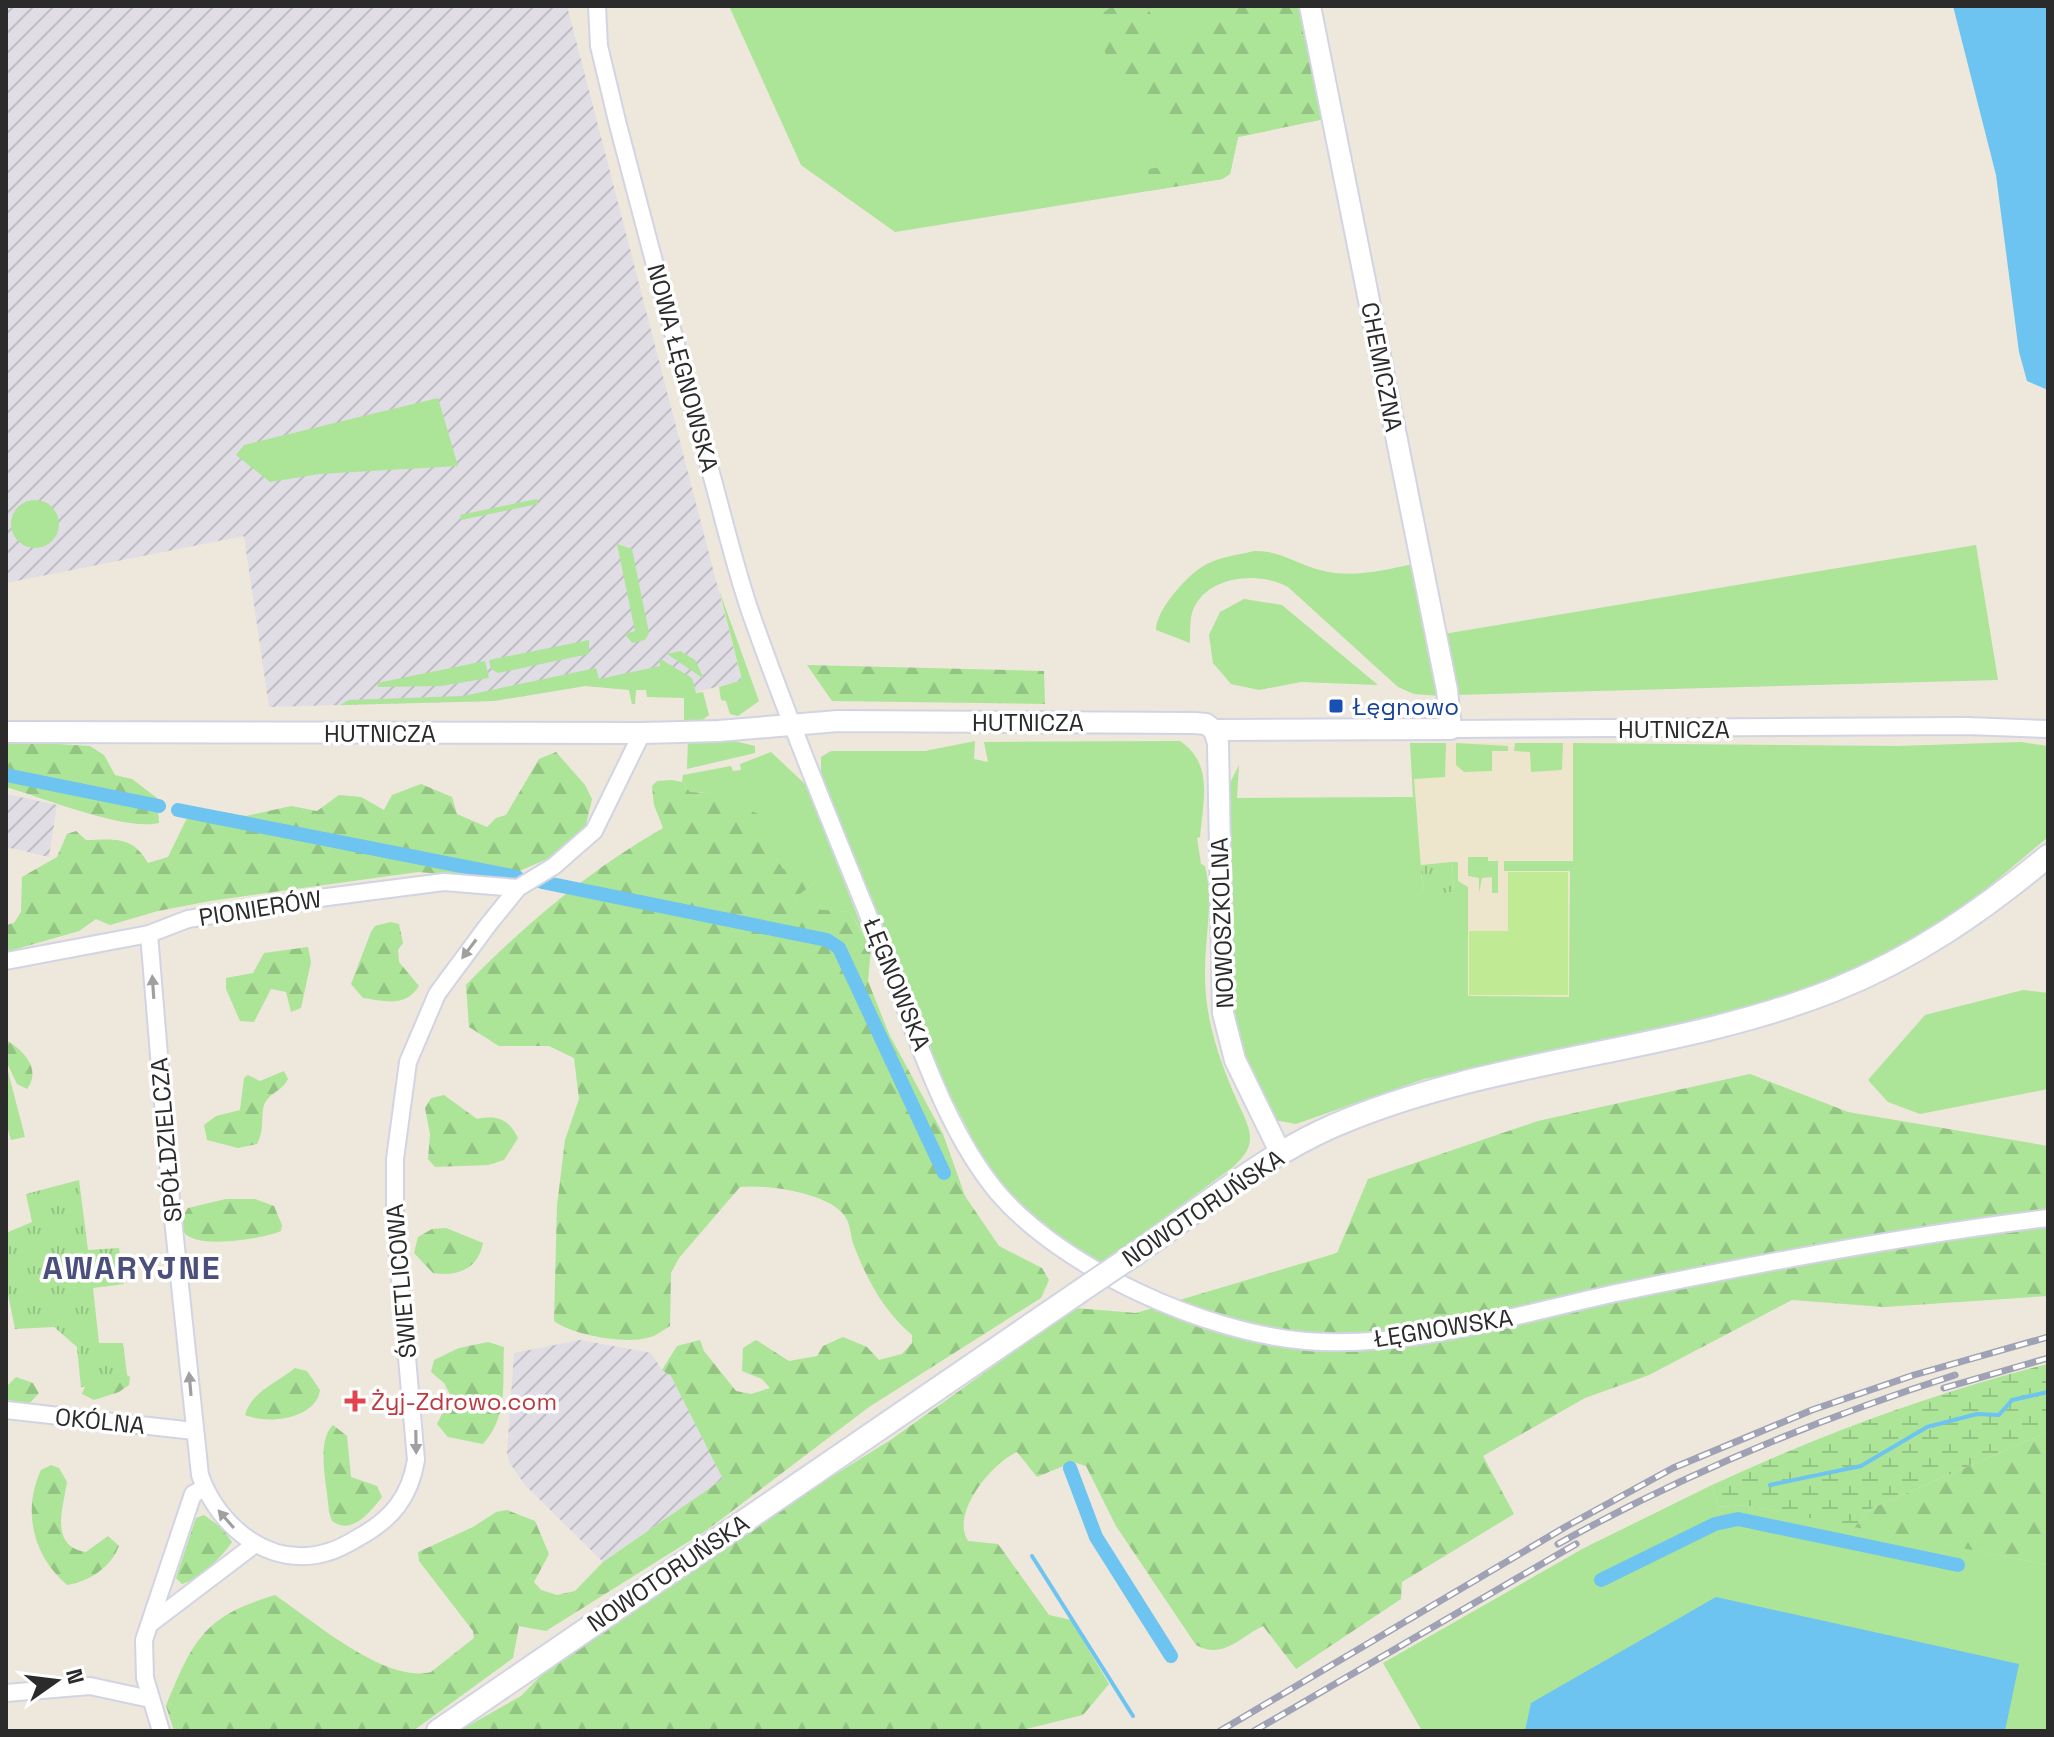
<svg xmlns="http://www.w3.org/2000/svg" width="2054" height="1737" font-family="'Space Grotesk',sans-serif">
<defs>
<pattern id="industrial-furrows" width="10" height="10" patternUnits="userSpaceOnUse" patternTransform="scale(2)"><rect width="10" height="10" fill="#e0dde5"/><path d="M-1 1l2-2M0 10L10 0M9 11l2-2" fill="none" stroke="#c0bec5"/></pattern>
<pattern id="forest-firs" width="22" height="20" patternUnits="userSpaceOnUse" patternTransform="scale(2)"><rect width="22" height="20" fill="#ace498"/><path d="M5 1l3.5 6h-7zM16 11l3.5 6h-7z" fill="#94c483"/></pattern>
<pattern id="wetland-marsh" width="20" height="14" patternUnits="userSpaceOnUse" patternTransform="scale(2)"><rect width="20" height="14" fill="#ace498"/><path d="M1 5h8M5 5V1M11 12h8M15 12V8" fill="none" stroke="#94c483"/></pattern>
<pattern id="park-tufts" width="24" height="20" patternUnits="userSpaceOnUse" patternTransform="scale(2)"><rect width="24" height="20" fill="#ace498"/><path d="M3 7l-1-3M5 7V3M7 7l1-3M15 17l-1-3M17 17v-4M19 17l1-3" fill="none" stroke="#94c483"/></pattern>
</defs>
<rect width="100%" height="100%" fill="#ede7dc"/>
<g fill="url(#industrial-furrows)">
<polygon points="6,6 567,6 742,681 691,693 585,686 494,701 269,707 244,536 6,583"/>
<polygon points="6,794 57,805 49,857 6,847"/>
<polygon points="580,1340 651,1353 662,1370 671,1376 723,1479 603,1562 525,1485 509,1462 507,1453 514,1353"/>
</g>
<polygon fill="#eee6cc" points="1410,743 1580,743 1575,1020 1425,1056 1421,900"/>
<g fill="#ace498">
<polygon points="729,6 1301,6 1324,119 1238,137 1230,174 1222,179 895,232 801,165"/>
<polygon points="438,398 458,466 319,474 270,482 236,455 244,445"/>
<polygon points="537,499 538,504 461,520 460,515"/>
<circle cx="35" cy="524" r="24"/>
<polygon points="617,544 632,549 649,633 645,640 632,643 625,634 635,631"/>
<polygon points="1976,545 1998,680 1456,695 1444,634"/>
<path d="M 1254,551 C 1278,550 1298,564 1320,570 C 1352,579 1383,570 1414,564 L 1440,696 L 1414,694 L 1398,687 L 1288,587 C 1258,570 1200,576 1191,617 C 1190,625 1190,635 1190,643 L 1156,630 C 1156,610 1187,575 1205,565 C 1219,557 1238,555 1254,551 Z"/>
<polygon points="719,590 759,701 738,716 730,714 726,701 721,700 719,687 742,680"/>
<polygon points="1244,599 1282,605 1378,685 1301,682 1259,690 1231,684 1213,663 1209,635 1220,612"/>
<polygon points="589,640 589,654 498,673 491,669 489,660"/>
<polygon points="680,651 695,660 704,679 667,654"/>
<polygon points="659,658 692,678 696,693 703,692 709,715 700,722 684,722 684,698 647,697 646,690 636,690 635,704 632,704 629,690 585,686 494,701 340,705 349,700 463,696 596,668 599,679 660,666"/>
<polygon points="485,661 489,678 441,686 378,687 377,683"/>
<polygon points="730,740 755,746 755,753 687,769 688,741"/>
<path d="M 975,741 L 974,759 L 988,762 L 984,742 L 1180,741 C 1214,764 1203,801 1200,837 L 1197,838 L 1201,864 L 1205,866 C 1214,902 1205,934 1205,971 C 1204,1022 1222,1068 1243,1114 C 1254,1138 1253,1149 1233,1167 L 1100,1265 L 1049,1232 L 1019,1207 L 988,1169 L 926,1048 L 821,778 L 821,757 L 831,751 L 925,751 Z"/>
<polygon points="2021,742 2048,746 2048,837 1942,926 1857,969 1782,998 1530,1059 1424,1079 1296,1124 1274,1120 1253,1088 1229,1002 1230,783 1239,765 1237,798 1413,797 1410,743 1446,743 1445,777 1414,779 1423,894 1454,892 1452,862 1458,862 1458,881 1468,887 1468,996 1569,997 1570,871 1504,871 1504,861 1573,861 1573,743 1898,746"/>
<polygon points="1456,743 1508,746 1508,751 1492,751 1492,771 1464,772 1456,765"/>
<polygon points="1515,743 1563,743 1562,770 1531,772 1530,752 1514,751"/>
<polygon points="771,752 806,785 866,938 850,912 801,909 795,898 818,880 783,870 776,858 709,793 690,792 682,782 683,775 731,766 733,771 741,770 740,764"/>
<polygon points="1468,857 1488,857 1488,861 1498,861 1498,893 1492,893 1492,877 1482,878 1479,893 1479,878 1468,876"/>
<polygon points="2023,990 2048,993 2048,1089 1920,1114 1888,1102 1868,1080 1925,1015"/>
<polygon points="6,1064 25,1137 11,1140 6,1123"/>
<polygon points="1712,1485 1719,1507 1745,1505 2048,1565 2048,1731 1422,1731 1383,1663 1584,1548"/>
</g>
<g fill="url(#forest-firs)">
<polygon points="1112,6 1144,6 1176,41 1221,6 1301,6 1324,119 1238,137 1230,174 1222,179 1149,191 1148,169 1195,162 1109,68 1097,18"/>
<polygon points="807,665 1044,671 1045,704 832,701"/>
<path d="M 6,741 L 90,746 L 104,755 L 115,775 L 132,779 L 157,798 L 159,823 C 124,831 44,798 6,787 Z"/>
<path d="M 556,752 L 585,785 L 592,799 L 585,829 L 563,852 L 501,879 L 418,872 L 210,901 L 158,911 L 110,925 L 96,919 L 79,931 L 6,952 L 6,925 L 14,923 L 21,912 L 22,877 L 57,857 L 67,834 L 76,831 L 86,840 C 115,839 133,836 148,863 L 168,857 L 186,820 L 198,808 L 246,816 L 291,806 L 317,811 L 339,795 L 361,797 L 384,810 L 392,795 L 421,784 L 452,797 L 457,814 L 487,827 L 496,818 L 506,815 L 539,759 Z"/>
<path d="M 672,780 L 682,782 L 690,792 L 709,793 L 763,816 L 767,832 L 785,846 L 776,858 L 783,869 L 801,860 L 818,880 L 795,898 L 801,908 L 850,912 L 871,948 L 868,981 L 889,1034 L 943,1134 L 965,1196 L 999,1246 L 1042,1268 L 1049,1280 L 1041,1298 L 869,1407 L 707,1530 L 546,1631 L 519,1626 L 513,1658 L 413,1731 L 174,1731 L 166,1706 C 193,1640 204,1616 275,1595 C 312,1620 386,1684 431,1672 L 474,1638 L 473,1631 L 419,1561 L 418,1552 L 473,1527 L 496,1512 L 507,1510 L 535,1521 L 549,1554 L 534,1582 L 541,1590 L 557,1595 L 575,1591 L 603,1562 L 723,1479 L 671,1376 L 662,1370 L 677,1346 L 700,1340 L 704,1351 L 736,1391 L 751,1394 L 770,1388 L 762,1379 L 742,1371 L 743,1348 L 756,1340 L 789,1361 L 817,1356 L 823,1346 L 843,1337 L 867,1347 L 879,1360 L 902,1354 L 912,1343 L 912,1335 C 883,1310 867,1280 853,1243 C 850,1234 851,1224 844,1215 C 828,1193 766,1184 740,1187 L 679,1258 L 671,1273 L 670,1326 C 663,1330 655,1337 647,1338 C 624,1344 572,1335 554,1321 L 557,1206 L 565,1140 L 579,1099 L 574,1058 L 549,1046 L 499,1046 L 469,1027 L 466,985 C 524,925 591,869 663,828 L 654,805 L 652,786 L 657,781 Z"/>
<path d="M 390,922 L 399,924 L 403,943 L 398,950 L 399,962 L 419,986 C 405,1008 385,1001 363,998 L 351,984 L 371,932 L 375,926 Z"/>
<polygon points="308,947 311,962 301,1008 291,1012 286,992 271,989 254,1022 240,1021 226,989 226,978 253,973 264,953"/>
<path d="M 6,1040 C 23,1050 42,1069 27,1089 L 17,1084 L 6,1061 Z"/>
<path d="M 284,1071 L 288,1079 C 283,1090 272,1092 266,1101 C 259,1112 266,1128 257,1144 L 238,1148 L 207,1140 L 204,1125 L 216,1116 L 240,1110 L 244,1078 L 248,1075 L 260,1081 Z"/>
<path d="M 1750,1074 L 1848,1112 L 2048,1146 L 2048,1296 L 1884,1307 L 1792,1300 L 1649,1375 L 1585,1398 L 1483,1456 L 1514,1514 L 1402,1582 L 1401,1599 L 1296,1669 L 1263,1626 C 1240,1637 1223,1660 1196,1645 L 1116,1526 L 1086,1466 L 1073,1462 L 1037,1477 L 1017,1452 C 992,1463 950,1513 968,1541 L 998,1544 L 1049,1615 L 1071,1620 L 1109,1684 L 1083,1715 L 1018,1731 L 459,1731 L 521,1696 L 562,1654 L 740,1534 L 892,1439 L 1075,1308 L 1136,1313 L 1337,1253 L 1368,1179 L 1538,1121 Z"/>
<path d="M 444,1095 L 477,1119 C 497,1115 509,1119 518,1138 L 504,1160 L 488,1165 L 435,1167 L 428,1159 L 430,1134 L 425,1108 L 431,1098 Z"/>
<path d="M 226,1199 L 255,1199 L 274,1206 L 282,1225 L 281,1231 C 262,1240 154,1258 188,1208 Z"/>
<path d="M 446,1228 L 483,1243 C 478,1269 457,1277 433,1273 L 414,1253 L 418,1237 L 432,1229 Z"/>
<path d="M 488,1342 L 504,1347 C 502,1384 509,1415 483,1444 L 448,1437 L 437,1424 L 451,1396 L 444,1383 L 431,1372 L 434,1360 L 459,1348 Z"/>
<path d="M 295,1368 L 307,1371 L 320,1390 C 316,1419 268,1425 245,1415 C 251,1392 278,1382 295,1368 Z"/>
<polygon points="125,1374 130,1377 129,1385 119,1392 94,1400 82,1394 89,1376"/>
<polygon points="16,1377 33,1383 39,1393 28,1405 6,1399 6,1387"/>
<path d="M 333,1425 L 347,1436 L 351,1477 L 377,1486 L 382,1497 C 371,1511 352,1536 332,1521 L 329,1512 C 328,1489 315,1442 333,1425 Z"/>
<polygon points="2048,1432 2048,1565 1854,1527 1872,1508"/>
<path d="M 51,1465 L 59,1468 L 67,1482 C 63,1509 49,1546 86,1552 L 108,1536 L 119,1546 C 111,1567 89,1582 67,1585 C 33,1556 22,1511 41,1470 Z"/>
<path d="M 204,1515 L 222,1528 L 232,1542 C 221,1558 200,1578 182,1584 L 176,1578 L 196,1518 Z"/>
</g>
<path fill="url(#wetland-marsh)" d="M 2048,1364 L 2048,1432 L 1872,1508 L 1854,1527 L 1745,1505 L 1719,1507 L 1712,1485 C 1821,1435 1932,1393 2048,1364 Z"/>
<g fill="url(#park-tufts)">
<polygon points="1452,862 1454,892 1423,895 1421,865"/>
<polygon points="79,1180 88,1250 119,1248 124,1284 93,1288 99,1343 123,1343 128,1382 81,1387 77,1347 54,1327 15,1329 6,1284 6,1233 32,1222 26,1194"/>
</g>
<polygon fill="#c0eb94" points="1508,872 1568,872 1568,995 1469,995 1469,931 1508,931"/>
<g fill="#6ec4f0">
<polygon points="1953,6 2048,6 2048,390 2027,381 2019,352 1996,175"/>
<polygon points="1716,1597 2019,1664 2005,1731 1525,1731 1531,1703"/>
</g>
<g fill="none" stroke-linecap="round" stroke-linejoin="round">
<g stroke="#6ec4f0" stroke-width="4">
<polyline points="1770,1485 1861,1466 1927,1427 1977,1414 1999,1415 2012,1400 2048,1392"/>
<polyline points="1032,1556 1133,1716"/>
</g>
<g stroke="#6ec4f0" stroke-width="14">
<polyline points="6,775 159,806"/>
<polyline points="178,810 517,877"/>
<polyline points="542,882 827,940 839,948 944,1173"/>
<polyline points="1070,1468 1096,1537 1171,1656"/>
<polyline points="1601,1580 1715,1524 1738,1519 1958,1565"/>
</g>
<defs>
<g id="minor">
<path d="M 597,6 L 599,46 L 618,125 C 649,242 679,358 711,473 C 724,520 735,568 751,614 C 791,727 837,838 882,949 C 914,1027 943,1128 998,1193 C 1063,1269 1206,1333 1306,1341 C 1412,1349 1514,1315 1616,1293 C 1759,1263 1902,1236 2048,1218"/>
<polyline points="1451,729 1967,726 2048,729"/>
<path d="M 149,934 L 171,1200 L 200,1475 C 218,1527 271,1570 328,1552 C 340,1549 351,1542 361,1536 C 393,1518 410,1496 416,1460 L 395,1221 L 395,1159 L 408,1062 L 437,994 L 488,925 L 518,888 L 554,866 L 594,831 L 642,733"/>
<polyline points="6,961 149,934 188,919 327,897 444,882 518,888"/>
<polyline points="6,1410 194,1431"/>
<polyline points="151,1623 254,1545"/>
<polyline points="6,1693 90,1686 150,1699"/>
<polyline points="161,1731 145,1678 144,1640 193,1494 205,1488"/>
</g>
<g id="tertiary">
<polyline points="1214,730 1218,743 1223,1013 1235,1060 1281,1154"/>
<polyline points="6,732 642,733 719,731 838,721 1195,723 1206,724 1214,730 1451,729 1447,690 1310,6"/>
</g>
<g id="secondary">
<path d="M 1135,1254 C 1198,1211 1262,1157 1333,1126 C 1492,1057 1673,1054 1834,990 C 1914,958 1982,911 2048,856"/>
<polyline points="438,1731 1076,1294"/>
</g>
</defs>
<use href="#minor" stroke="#d2d4e3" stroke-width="20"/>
<use href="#tertiary" stroke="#d2d4e3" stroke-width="24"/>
<use href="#secondary" stroke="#d2d4e3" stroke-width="26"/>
<use href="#minor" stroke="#fff" stroke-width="16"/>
<use href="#tertiary" stroke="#fff" stroke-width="20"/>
<use href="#secondary" stroke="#fff" stroke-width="22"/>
<defs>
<g id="rail">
<polyline points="1944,1388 2048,1358"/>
<path d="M 1558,1544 C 1684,1474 1818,1419 1955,1375"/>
<polyline points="1220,1731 1567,1526 1673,1468 1812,1410 1914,1375 2048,1337"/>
<polyline points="1254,1731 1576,1544"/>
</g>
</defs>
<use href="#rail" stroke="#9fa1b5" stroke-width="7"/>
<use href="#rail" stroke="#fff" stroke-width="4" stroke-dasharray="12" stroke-linecap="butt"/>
<defs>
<polyline id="secondary-bridge" points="1076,1294 1135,1254"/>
</defs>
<use href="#secondary-bridge" stroke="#d2d4e3" stroke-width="26" stroke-linecap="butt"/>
<use href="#secondary-bridge" stroke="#fff" stroke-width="22"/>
</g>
<defs><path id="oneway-solid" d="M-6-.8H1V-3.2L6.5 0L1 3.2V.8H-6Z" transform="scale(2)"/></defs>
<g fill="#a0a0a0">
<use href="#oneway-solid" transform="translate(469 949) rotate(127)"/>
<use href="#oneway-solid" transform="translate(153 987) rotate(-94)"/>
<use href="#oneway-solid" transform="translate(190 1384) rotate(-95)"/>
<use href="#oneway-solid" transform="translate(416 1442) rotate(89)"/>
<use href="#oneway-solid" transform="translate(226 1519) rotate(-131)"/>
</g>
<rect fill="#1a4fb4" stroke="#fff" stroke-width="3" x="1328" y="698" width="16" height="16" rx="4"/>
<path fill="#e0444e" stroke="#fff" stroke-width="3" d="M351 1389h8v8h8v8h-8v8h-8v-8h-8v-8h8z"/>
<g text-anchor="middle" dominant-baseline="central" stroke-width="7" stroke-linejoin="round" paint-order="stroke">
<g font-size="24" fill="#2b2b2b" stroke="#fff">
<text transform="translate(1382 367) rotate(79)">CHEMICZNA</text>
<text transform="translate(683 368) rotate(75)">NOWA ŁĘGNOWSKA</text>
<text x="1028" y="722">HUTNICZA</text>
<text x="1674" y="729">HUTNICZA</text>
<text x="380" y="733">HUTNICZA</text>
<text transform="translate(260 908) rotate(-9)">PIONIERÓW</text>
<text transform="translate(1222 923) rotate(-92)">NOWOSZKOLNA</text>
<text transform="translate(897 984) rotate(68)">ŁĘGNOWSKA</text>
<text transform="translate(166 1140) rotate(-95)">SPÓŁDZIELCZA</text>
<text transform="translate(1203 1208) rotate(-34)">NOWOTORUŃSKA</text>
<text transform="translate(401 1281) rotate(-95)">ŚWIETLICOWA</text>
<text transform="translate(1443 1328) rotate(-9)">ŁĘGNOWSKA</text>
<text transform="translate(100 1421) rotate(6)">OKÓLNA</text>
<text transform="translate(668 1573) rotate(-34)">NOWOTORUŃSKA</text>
</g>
<g font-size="24" fill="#164399" stroke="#fff" text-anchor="start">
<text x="1352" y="706">Łęgnowo</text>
</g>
<g font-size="24" fill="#be3a42" stroke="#fff" text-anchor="start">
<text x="371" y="1401">Żyj-Zdrowo.com</text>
</g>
<g font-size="32" font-weight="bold" letter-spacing="2" fill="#4a4f7c" stroke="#fff">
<text x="132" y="1268">AWARYJNE</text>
</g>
</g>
<rect width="2054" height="1737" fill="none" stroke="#2b2b2b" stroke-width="16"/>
<g transform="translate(56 1681) rotate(76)" stroke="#ffffff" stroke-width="6" paint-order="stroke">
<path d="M0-6L14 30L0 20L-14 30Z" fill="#2b2b2b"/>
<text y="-12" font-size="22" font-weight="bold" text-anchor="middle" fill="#2b2b2b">N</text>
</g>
</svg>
